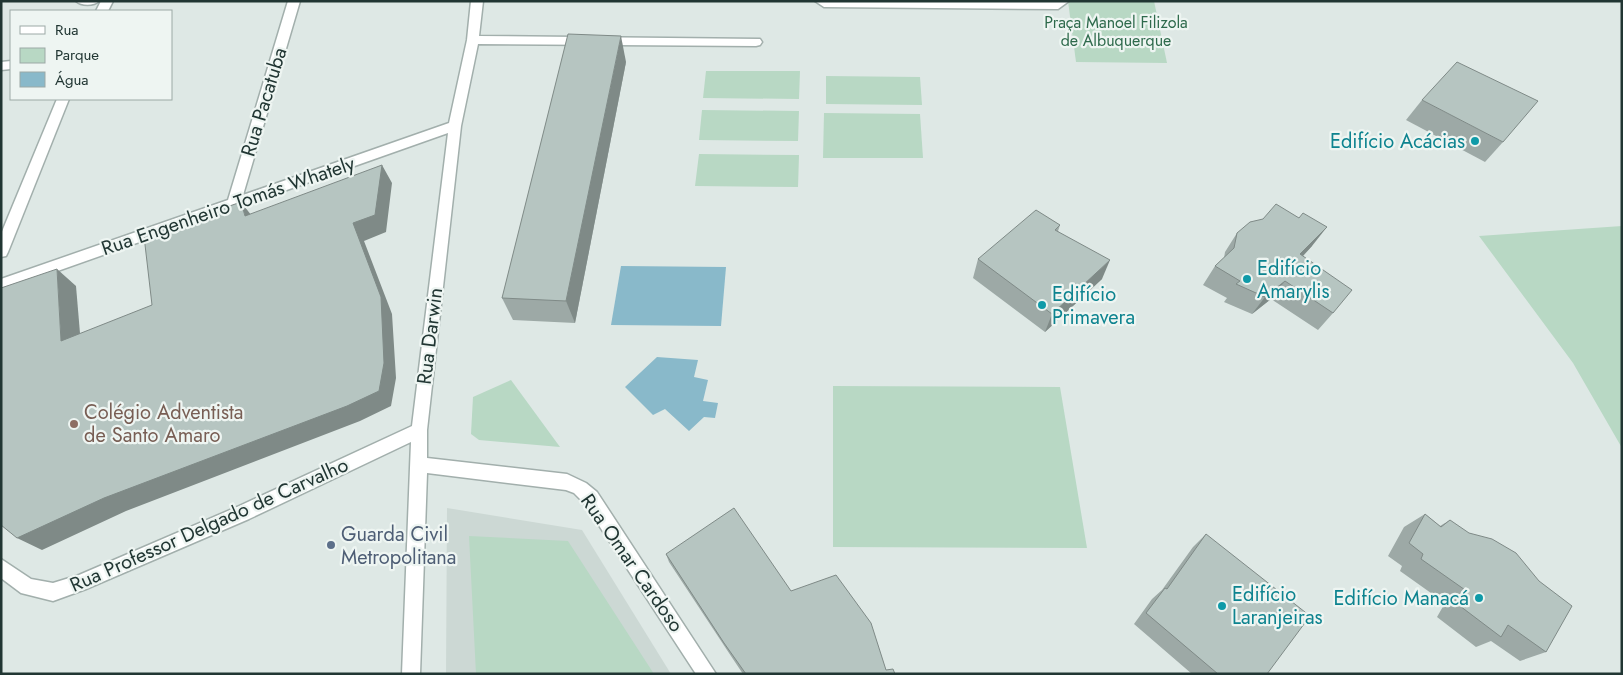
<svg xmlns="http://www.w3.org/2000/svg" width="1623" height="675" font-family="Jost,sans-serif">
<rect width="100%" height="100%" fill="#dee8e5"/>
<polygon fill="#ccd8d4" points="447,508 582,530 671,674 446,674"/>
<g fill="#b8d8c4">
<polygon points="1068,1 1154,1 1167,63 1076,62"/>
<polygon points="706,71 800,71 799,99 703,98"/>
<polygon points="826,76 920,77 922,105 826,104"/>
<polygon points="702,110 799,111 798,141 699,140"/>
<polygon points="824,113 920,114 923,158 823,158"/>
<polygon points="699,154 799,155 798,187 695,186"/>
<polygon points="1622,226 1622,448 1573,363 1479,236"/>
<polygon points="511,380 560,447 479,440 471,434 473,397"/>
<polygon points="833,386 1060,387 1087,548 833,547"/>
<polygon points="469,536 568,541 654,674 476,674"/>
</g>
<g fill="#89b9ca">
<polygon points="621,266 726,267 721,326 611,325"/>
<polygon points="657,357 698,360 694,377 708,380 703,401 718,403 715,418 704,417 689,431 665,409 653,415 625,387"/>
</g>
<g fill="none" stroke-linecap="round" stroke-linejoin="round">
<defs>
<g id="minor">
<path d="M 76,1 L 99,1 C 94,6 81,6 76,1 Z"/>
<polygon points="101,1 113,1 108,11 96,11"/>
<polygon points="288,1 300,1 243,195 449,123 467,40 471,1 483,1 479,36 760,39 762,42 760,45 756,46 478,44 461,126 427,430 427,458 567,474 586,483 597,492 716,674 696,674 585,504 574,493 566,490 427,473 420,674 402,674 411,442 249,519 86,589 53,601 21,593 1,578 1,559 31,579 53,583 79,575 237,507 412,426 448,133 1,291 1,279 228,200"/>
<polygon points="815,1 1069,1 1058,9 824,7"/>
<polygon points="11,61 11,69 1,70 1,62"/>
<polygon points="57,99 69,99 8,252 6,256 1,257 1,234"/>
</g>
</defs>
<use href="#minor" stroke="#a2afac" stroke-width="3"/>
<use href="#minor" fill="#fff" fill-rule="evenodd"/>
</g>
<g fill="#9da9a6">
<polygon points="626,62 575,323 513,320 502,298"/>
<polygon points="1422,100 1503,142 1485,162 1406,120"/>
<polygon points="1060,225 1058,231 1102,279 1045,332 973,278 978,259"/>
<polygon points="1237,233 1312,246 1303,256 1333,313 1318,330 1271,299 1252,314 1224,302 1227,298 1203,285 1215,266 1224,258 1225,252"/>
<polygon points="1425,514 1440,526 1450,520 1546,652 1520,661 1491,641 1476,647 1437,617 1445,603 1400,571 1402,566 1388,556 1404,527"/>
<polygon points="1206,534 1267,674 1192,674 1134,624 1152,599 1162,590 1193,547"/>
<polygon points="666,554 791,591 886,670 895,674 743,674 727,650 669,562"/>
</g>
<g fill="#7f8a87">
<polygon points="621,36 626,62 575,323 566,301"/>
<polygon points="382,165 392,183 386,232 364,241 392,314 396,378 391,406 360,421 126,511 42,550 17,538 353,223"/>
<polygon points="241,202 255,220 245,216"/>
<polygon points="1327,227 1312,246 1287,273 1300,254"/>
<polygon points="1110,260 1102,279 1045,332 1052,314"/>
<polygon points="57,269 76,286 82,357 61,341"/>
<polygon points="1285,281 1271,299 1252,314 1265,297"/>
</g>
<g fill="#b6c5c1" stroke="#7f8a87">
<polygon points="568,34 621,36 566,301 502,298"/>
<polygon points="1457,62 1538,101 1503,142 1422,100"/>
<polygon points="382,165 375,215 353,223 381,297 384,363 379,391 347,406 104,498 17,538 1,525 1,288 57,269 61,341 152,305 144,236 241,202 245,216"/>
<polygon points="1276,204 1299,218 1303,213 1327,227 1300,254 1352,290 1333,313 1285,281 1265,297 1236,284 1240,281 1215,266 1234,248 1237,233 1250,222 1263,219"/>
<polygon points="1036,210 1060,225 1055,230 1110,260 1052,314 978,259"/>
<polygon points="734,508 791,591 836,575 871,623 886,670 893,669 895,674 746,674 724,643 666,554"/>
<polygon points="1425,514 1441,527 1450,520 1469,533 1492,539 1516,553 1539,581 1572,606 1546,652 1508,625 1501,637 1460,606 1468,592 1421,559 1423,554 1409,543"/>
<polygon points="1206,534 1310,616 1267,674 1218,674 1146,613 1165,588 1167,589"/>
</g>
<g fill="#0f9aa8" stroke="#eef5f2" stroke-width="2">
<circle cx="1475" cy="141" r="5"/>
<circle cx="1247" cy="279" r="5"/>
<circle cx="1042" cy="305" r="5"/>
<circle cx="1479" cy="598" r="5"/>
<circle cx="1222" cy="606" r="5"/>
</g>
<circle fill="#8d6e63" stroke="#eef5f2" stroke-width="2" cx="74" cy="424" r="5"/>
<circle fill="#5c6f8a" stroke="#eef5f2" stroke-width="2" cx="331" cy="545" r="5"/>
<g text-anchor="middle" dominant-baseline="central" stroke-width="4.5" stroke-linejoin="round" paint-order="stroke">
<g font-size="16" fill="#2e6a4c" stroke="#eef5f2">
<text x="1116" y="22">Praça Manoel Filizola<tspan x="1116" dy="18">de Albuquerque</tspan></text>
</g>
<g font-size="20" fill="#213633" stroke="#eef5f2">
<text transform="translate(264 102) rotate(-73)">Rua Pacatuba</text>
<text transform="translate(228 206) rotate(-19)">Rua Engenheiro Tomás Whately</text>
<text transform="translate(430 336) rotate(-83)">Rua Darwin</text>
<text transform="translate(209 525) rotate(-24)">Rua Professor Delgado de Carvalho</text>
<text transform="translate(632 563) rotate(55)">Rua Omar Cardoso</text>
</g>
<g font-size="20" fill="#0d838f" stroke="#eef5f2" text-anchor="start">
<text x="1465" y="141" text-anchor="end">Edifício Acácias</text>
<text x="1257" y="268">Edifício<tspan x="1257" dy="23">Amarylis</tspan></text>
<text x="1052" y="294">Edifício<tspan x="1052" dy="23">Primavera</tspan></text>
<text x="1232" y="594">Edifício<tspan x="1232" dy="23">Laranjeiras</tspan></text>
<text x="1469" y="598" text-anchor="end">Edifício Manacá</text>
</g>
<g font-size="20" fill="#785e54" stroke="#eef5f2" text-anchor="start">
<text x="84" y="412">Colégio Adventista<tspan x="84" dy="23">de Santo Amaro</tspan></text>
</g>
<g font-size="20" fill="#4e5e75" stroke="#eef5f2" text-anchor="start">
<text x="341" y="534">Guarda Civil<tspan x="341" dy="23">Metropolitana</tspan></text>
</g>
</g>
<rect width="1623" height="675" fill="none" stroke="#213633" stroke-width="5"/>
<rect x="10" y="10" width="162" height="90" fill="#eef5f2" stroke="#9ca9a6"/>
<rect x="20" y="26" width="25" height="8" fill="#ffffff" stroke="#9ca9a6"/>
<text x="55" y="35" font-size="15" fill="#213633">Rua</text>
<rect x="20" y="48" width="25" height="15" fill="#b8d8c4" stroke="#9ca9a6"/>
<text x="55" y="60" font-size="15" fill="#213633">Parque</text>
<rect x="20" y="72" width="25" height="15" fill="#89b9ca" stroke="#9ca9a6"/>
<text x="55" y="85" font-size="15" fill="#213633">Água</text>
</svg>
